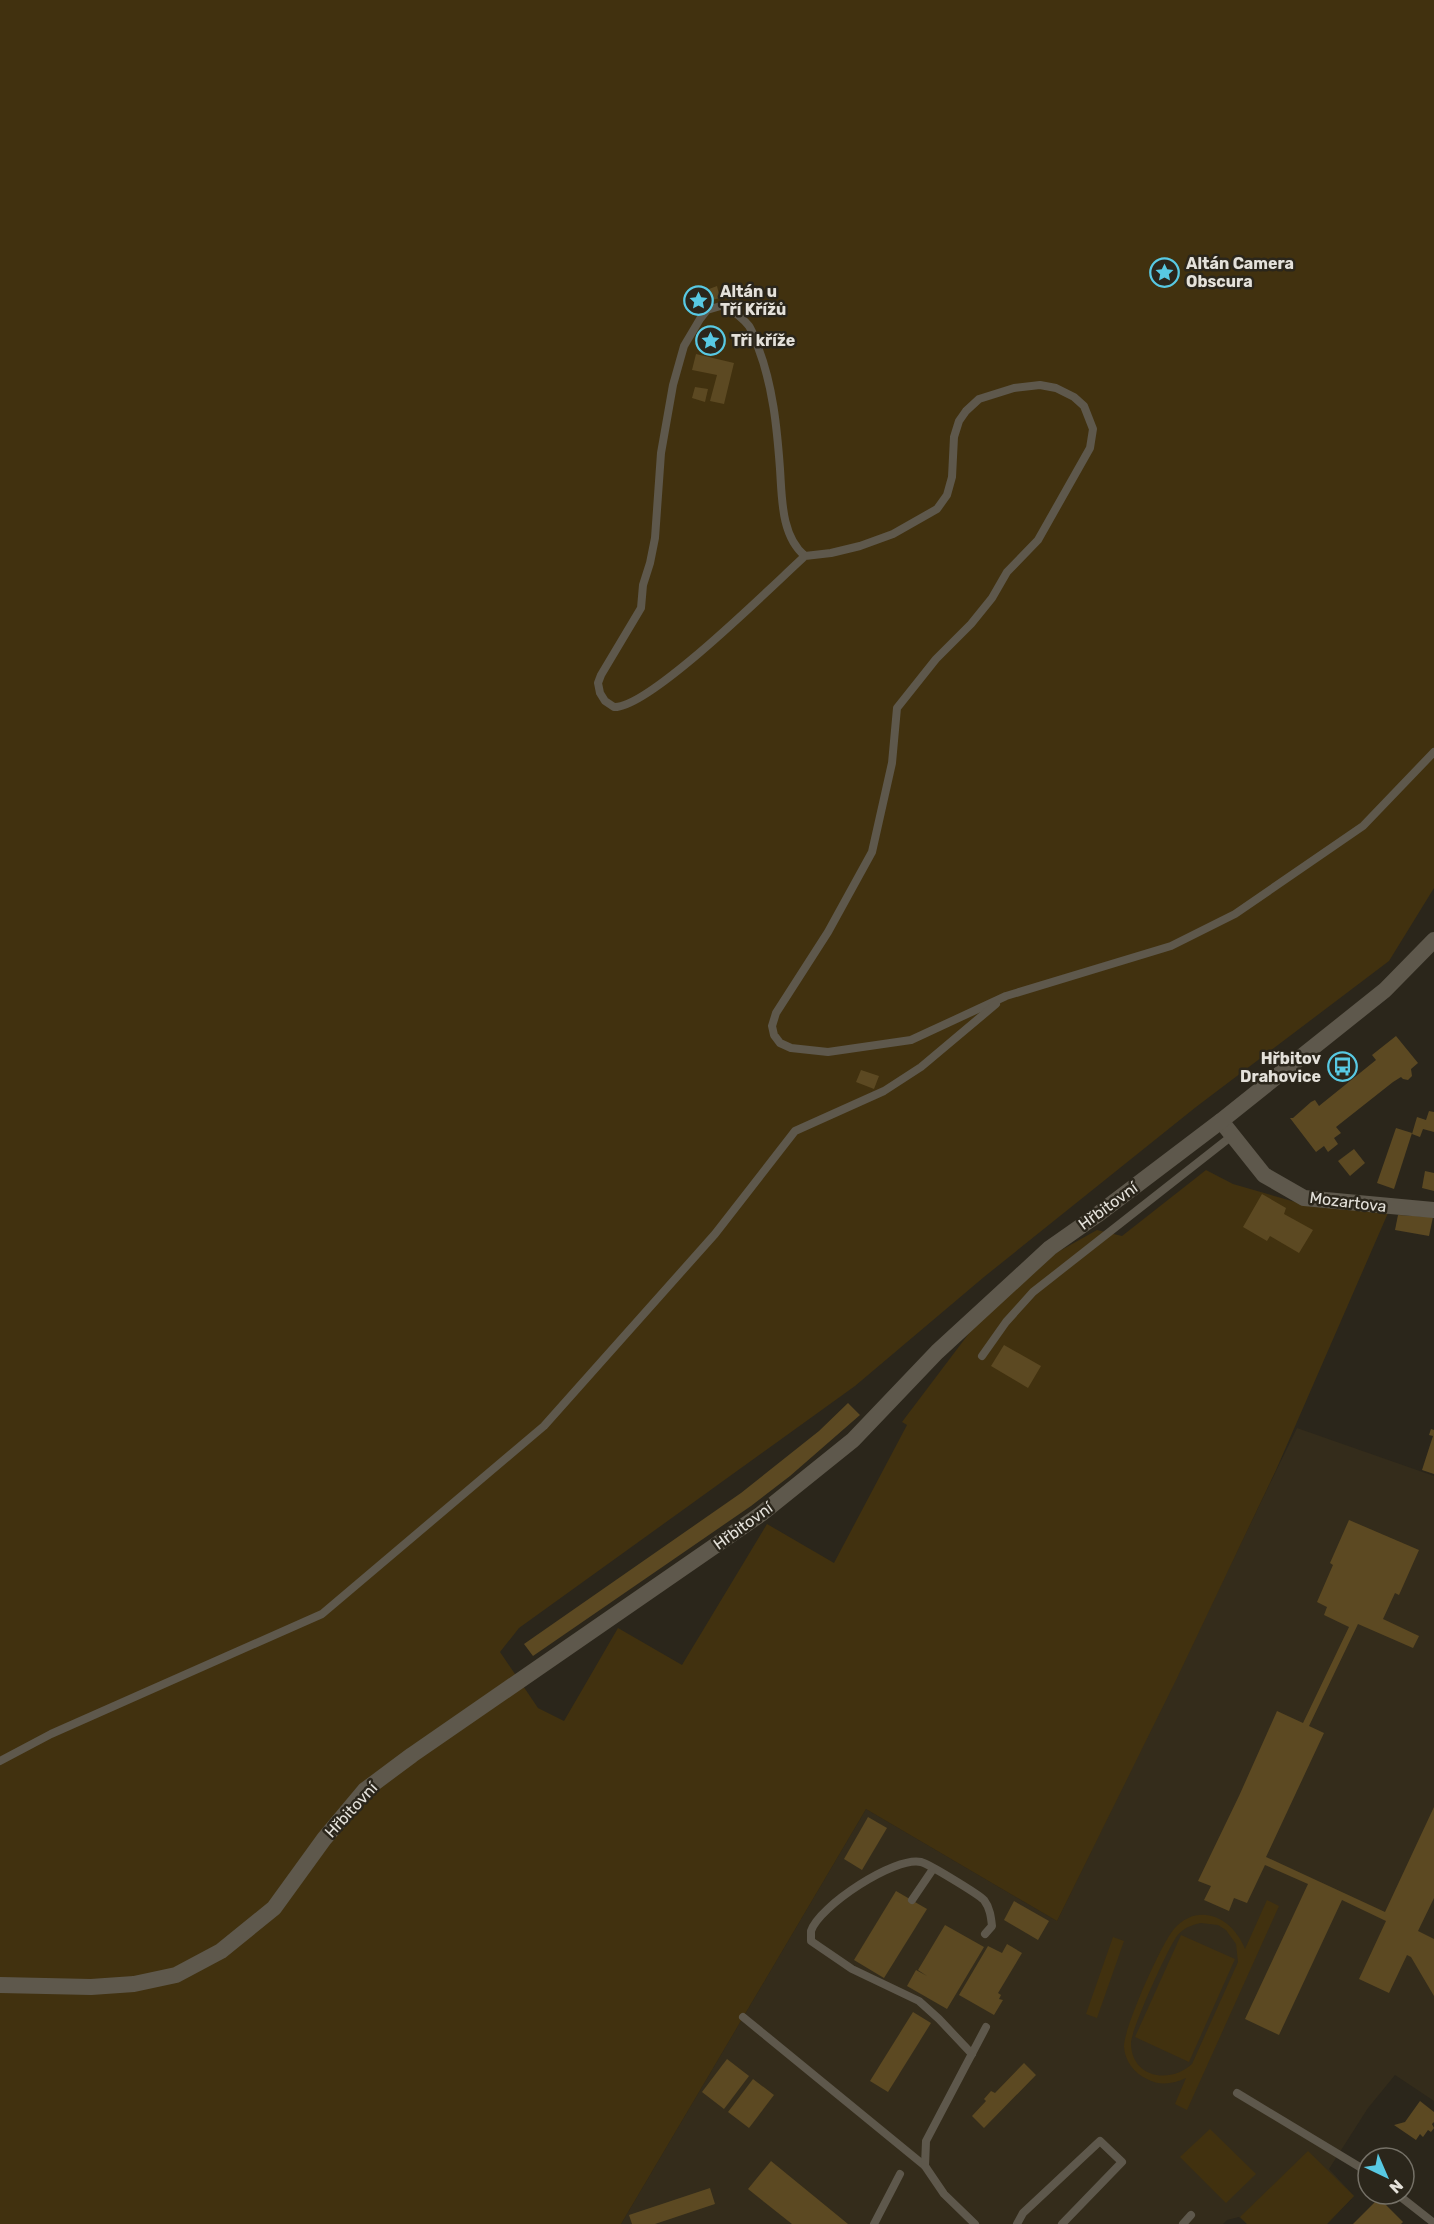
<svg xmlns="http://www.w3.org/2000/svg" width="1434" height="2224" font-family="Rubik,sans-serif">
<rect width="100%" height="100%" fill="#2b261b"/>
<polygon fill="#342c1b" points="1297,1428 1434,1476 1434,2101 1395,2075 1368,2108 1329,2169 1354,2196 1327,2224 1247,2224 1239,2217 1227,2220 1223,2224 621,2224 866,1809 1057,1921"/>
<g fill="#41310f" fill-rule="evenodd">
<polygon points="0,0 1434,0 1434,888 1389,961 1196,1107 984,1277 855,1386 519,1628 500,1652 538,1708 564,1721 618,1628 682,1665 767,1524 834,1563 907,1425 902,1422 973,1328 1056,1253 1097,1230 1122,1236 1206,1170 1233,1184 1309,1206 1388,1213 1276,1470 1177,1678 1057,1921 866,1809 621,2224 0,2224"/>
<path d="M 1267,1900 L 1279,1906 L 1187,2110 L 1175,2104 L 1186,2078 C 1173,2084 1160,2086 1147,2079 C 1134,2073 1125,2061 1124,2047 C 1123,2030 1162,1942 1174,1929 C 1199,1901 1233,1918 1245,1949 ZM 1201,1923 L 1218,1925 L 1226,1930 L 1236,1944 L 1238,1962 L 1192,2064 C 1169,2085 1131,2077 1131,2043 C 1131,2030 1168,1948 1177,1936 C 1183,1928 1191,1925 1201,1923 Z"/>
<polygon points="1181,1935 1235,1959 1189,2062 1135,2037"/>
<polygon points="1113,1937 1124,1941 1097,2018 1086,2014"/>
<polygon points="1210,2129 1256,2174 1226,2203 1180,2157"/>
<polygon points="1308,2151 1354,2196 1327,2224 1247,2224 1240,2217"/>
</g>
<g fill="#5c4922">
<polygon points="717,286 720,298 712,300 712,302 710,303 706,294 710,293 709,289"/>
<polygon points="696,354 734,363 724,404 710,401 717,375 692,370"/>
<polygon points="695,387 708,389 705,402 692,398"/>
<polygon points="1396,1036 1418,1063 1411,1069 1412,1076 1408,1080 1403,1079 1401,1077 1393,1082 1336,1127 1341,1133 1334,1138 1338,1144 1328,1152 1324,1146 1316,1152 1290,1118 1293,1118 1311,1102 1315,1100 1319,1106 1376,1060 1372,1055"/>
<polygon points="861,1070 879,1076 874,1089 856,1082"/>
<polygon points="1429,1111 1434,1112 1434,1132 1423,1129 1420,1137 1412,1134 1417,1117 1426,1120"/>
<polygon points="1396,1128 1412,1133 1394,1189 1377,1183"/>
<polygon points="1354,1149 1365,1163 1350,1176 1338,1161"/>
<polygon points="1425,1171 1434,1173 1434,1191 1422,1188"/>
<polygon points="1262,1194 1286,1208 1284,1214 1313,1230 1299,1253 1270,1236 1267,1241 1243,1227"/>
<polygon points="1398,1215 1433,1217 1429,1236 1395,1230"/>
<polygon points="1004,1345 1041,1366 1028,1388 991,1366"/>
<polygon points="848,1403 860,1415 790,1476 751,1506 533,1656 524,1644 741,1493 819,1431"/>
<polygon points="1431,1429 1434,1430 1434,1474 1422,1470 1433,1436 1429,1435"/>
<polygon points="1349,1520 1419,1550 1399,1595 1395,1593 1383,1619 1419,1636 1413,1648 1358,1624 1309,1726 1324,1733 1266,1857 1385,1912 1434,1807 1434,1898 1418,1931 1434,1939 1434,1996 1411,1957 1407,1955 1389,1993 1359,1979 1386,1921 1342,1900 1279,2035 1245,2019 1308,1884 1265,1865 1247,1903 1234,1898 1229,1911 1204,1900 1211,1886 1198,1881 1239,1796 1277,1711 1303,1723 1349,1627 1324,1615 1327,1607 1317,1602 1333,1565 1330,1563"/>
<polygon points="868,1817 887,1828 862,1870 844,1859"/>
<polygon points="896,1891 927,1909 884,1978 854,1960"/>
<polygon points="1014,1901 1049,1921 1038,1940 1004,1920"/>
<polygon points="945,1925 984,1947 947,2009 907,1986 916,1970 927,1976 918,1970"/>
<polygon points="1007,1944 1022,1953 998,1993 1001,1995 999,1999 1003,2000 994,2015 959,1995 988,1946 1002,1953"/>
<polygon points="913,2012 931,2023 888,2092 870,2081"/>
<polygon points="727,2059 749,2076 724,2109 702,2092"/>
<polygon points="1024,2063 1036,2075 984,2128 972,2116 986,2101 984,2099 991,2091 995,2093"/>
<polygon points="753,2079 774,2095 749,2128 728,2112"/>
<polygon points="1420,2101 1434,2112 1434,2122 1432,2124 1434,2128 1431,2132 1428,2130 1423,2137 1420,2134 1416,2140 1394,2125 1405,2122"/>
<polygon points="771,2161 848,2224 792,2224 748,2189"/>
<polygon points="710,2188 715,2204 655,2224 632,2224 629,2215"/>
<polygon points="1379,2198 1403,2222 1401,2224 1353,2224"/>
</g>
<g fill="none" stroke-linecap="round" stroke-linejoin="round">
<g stroke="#5e584c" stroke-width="8">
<path d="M 805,556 C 774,584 649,709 614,707 L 605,701 L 600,693 L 598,683 L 601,675 L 641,608 L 643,585 L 650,563 L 655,538 L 661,453 L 673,385 L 684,346 L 700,319 L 707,310 L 724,305 C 733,311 742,317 749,326 C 753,332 755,340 758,347 C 773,386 777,428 780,469 C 782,498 781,536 805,556 L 831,553 L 860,546 L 893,534 L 937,509 L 947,495 L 952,477 L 954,437 L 959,421 L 966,411 L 979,399 L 1014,388 L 1040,385 L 1056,388 L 1074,397 L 1084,406 L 1093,429 L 1090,448 L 1038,540 L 1007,572 L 992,598 L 971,624 L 936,659 L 897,708 L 892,763 L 872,852 L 828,932 L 776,1013 L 772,1026 L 774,1035 L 780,1043 L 791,1048 L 828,1052 L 911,1040 L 1006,996 L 1171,946 L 1235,914 L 1363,826 L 1434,752"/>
<polyline points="982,1356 1006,1322 1033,1292 1233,1135"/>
<polyline points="0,1761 51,1734 322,1614 544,1426 715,1234 795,1131 884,1091 921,1067 996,1004"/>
<polyline points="912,1900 933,1869"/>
<polyline points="743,2017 925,2166"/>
<path d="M 972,2054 L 939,2019 L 919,2001 L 852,1969 L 811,1941 C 811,1939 811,1933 811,1931 C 819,1906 895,1856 921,1862 C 929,1864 978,1894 984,1900 C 990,1908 991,1917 992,1926 L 985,1934"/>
<polyline points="1237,2093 1368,2172"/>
<polyline points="1397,2194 1434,2223"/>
<polyline points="874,2224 900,2174"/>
<polyline points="975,2224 944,2194 925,2166 926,2141 986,2027"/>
<polyline points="1017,2224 1023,2213 1100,2141 1122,2162 1062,2224"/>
<polyline points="1183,2224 1191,2215"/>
</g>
<g stroke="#5e584c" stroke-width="16">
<polyline points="1221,1121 1264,1175 1304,1198 1434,1210"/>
<polyline points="0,1985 91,1987 134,1984 176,1975 221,1951 274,1908 324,1839 365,1790 412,1755 761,1514 853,1440 937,1352 1050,1248 1097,1215 1221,1121 1385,990 1434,940"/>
</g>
</g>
<defs>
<symbol id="sight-ring" viewBox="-11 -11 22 22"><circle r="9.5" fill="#2b261b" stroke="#58c9e3" stroke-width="1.5"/><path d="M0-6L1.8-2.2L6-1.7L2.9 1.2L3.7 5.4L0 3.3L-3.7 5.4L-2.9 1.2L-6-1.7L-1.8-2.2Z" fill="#58c9e3"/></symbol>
<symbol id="bus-ring" viewBox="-11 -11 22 22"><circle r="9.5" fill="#2b261b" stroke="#58c9e3" stroke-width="1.5"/><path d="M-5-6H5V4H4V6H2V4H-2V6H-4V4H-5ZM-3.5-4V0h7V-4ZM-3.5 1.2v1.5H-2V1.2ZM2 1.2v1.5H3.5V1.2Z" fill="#58c9e3"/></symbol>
</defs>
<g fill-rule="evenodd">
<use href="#sight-ring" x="1148" y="256" width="33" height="33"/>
<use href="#sight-ring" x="682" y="284" width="33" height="33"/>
<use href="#sight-ring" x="694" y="324" width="33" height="33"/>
<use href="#bus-ring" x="1326" y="1050" width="33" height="33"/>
</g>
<g text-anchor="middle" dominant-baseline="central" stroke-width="5" stroke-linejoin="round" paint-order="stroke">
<g font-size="16" font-weight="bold" fill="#e4e1da" stroke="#2b261b" text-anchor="start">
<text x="1186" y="263">Altán Camera<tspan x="1186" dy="18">Obscura</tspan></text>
<text x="720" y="291">Altán u<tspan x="720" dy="18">Tří Křížů</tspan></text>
<text x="731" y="340">Tři kříže</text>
<text x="1321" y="1058" text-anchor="end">Hřbitov<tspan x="1321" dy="18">Drahovice</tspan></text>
</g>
<g font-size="16" fill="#e4e1da" stroke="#2b261b">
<text transform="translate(1348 1202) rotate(7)">Mozartova</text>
<text transform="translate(1108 1206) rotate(-36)">Hřbitovní</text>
<text transform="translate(743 1526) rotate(-36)">Hřbitovní</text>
<text transform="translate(351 1810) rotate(-47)">Hřbitovní</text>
</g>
</g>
<g transform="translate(1386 2176) rotate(136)"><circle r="28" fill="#2b261b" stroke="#757167" stroke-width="1.5"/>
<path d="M0-4.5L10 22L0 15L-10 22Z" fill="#58c9e3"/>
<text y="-9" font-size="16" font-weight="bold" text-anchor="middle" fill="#e4e1da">N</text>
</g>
</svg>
